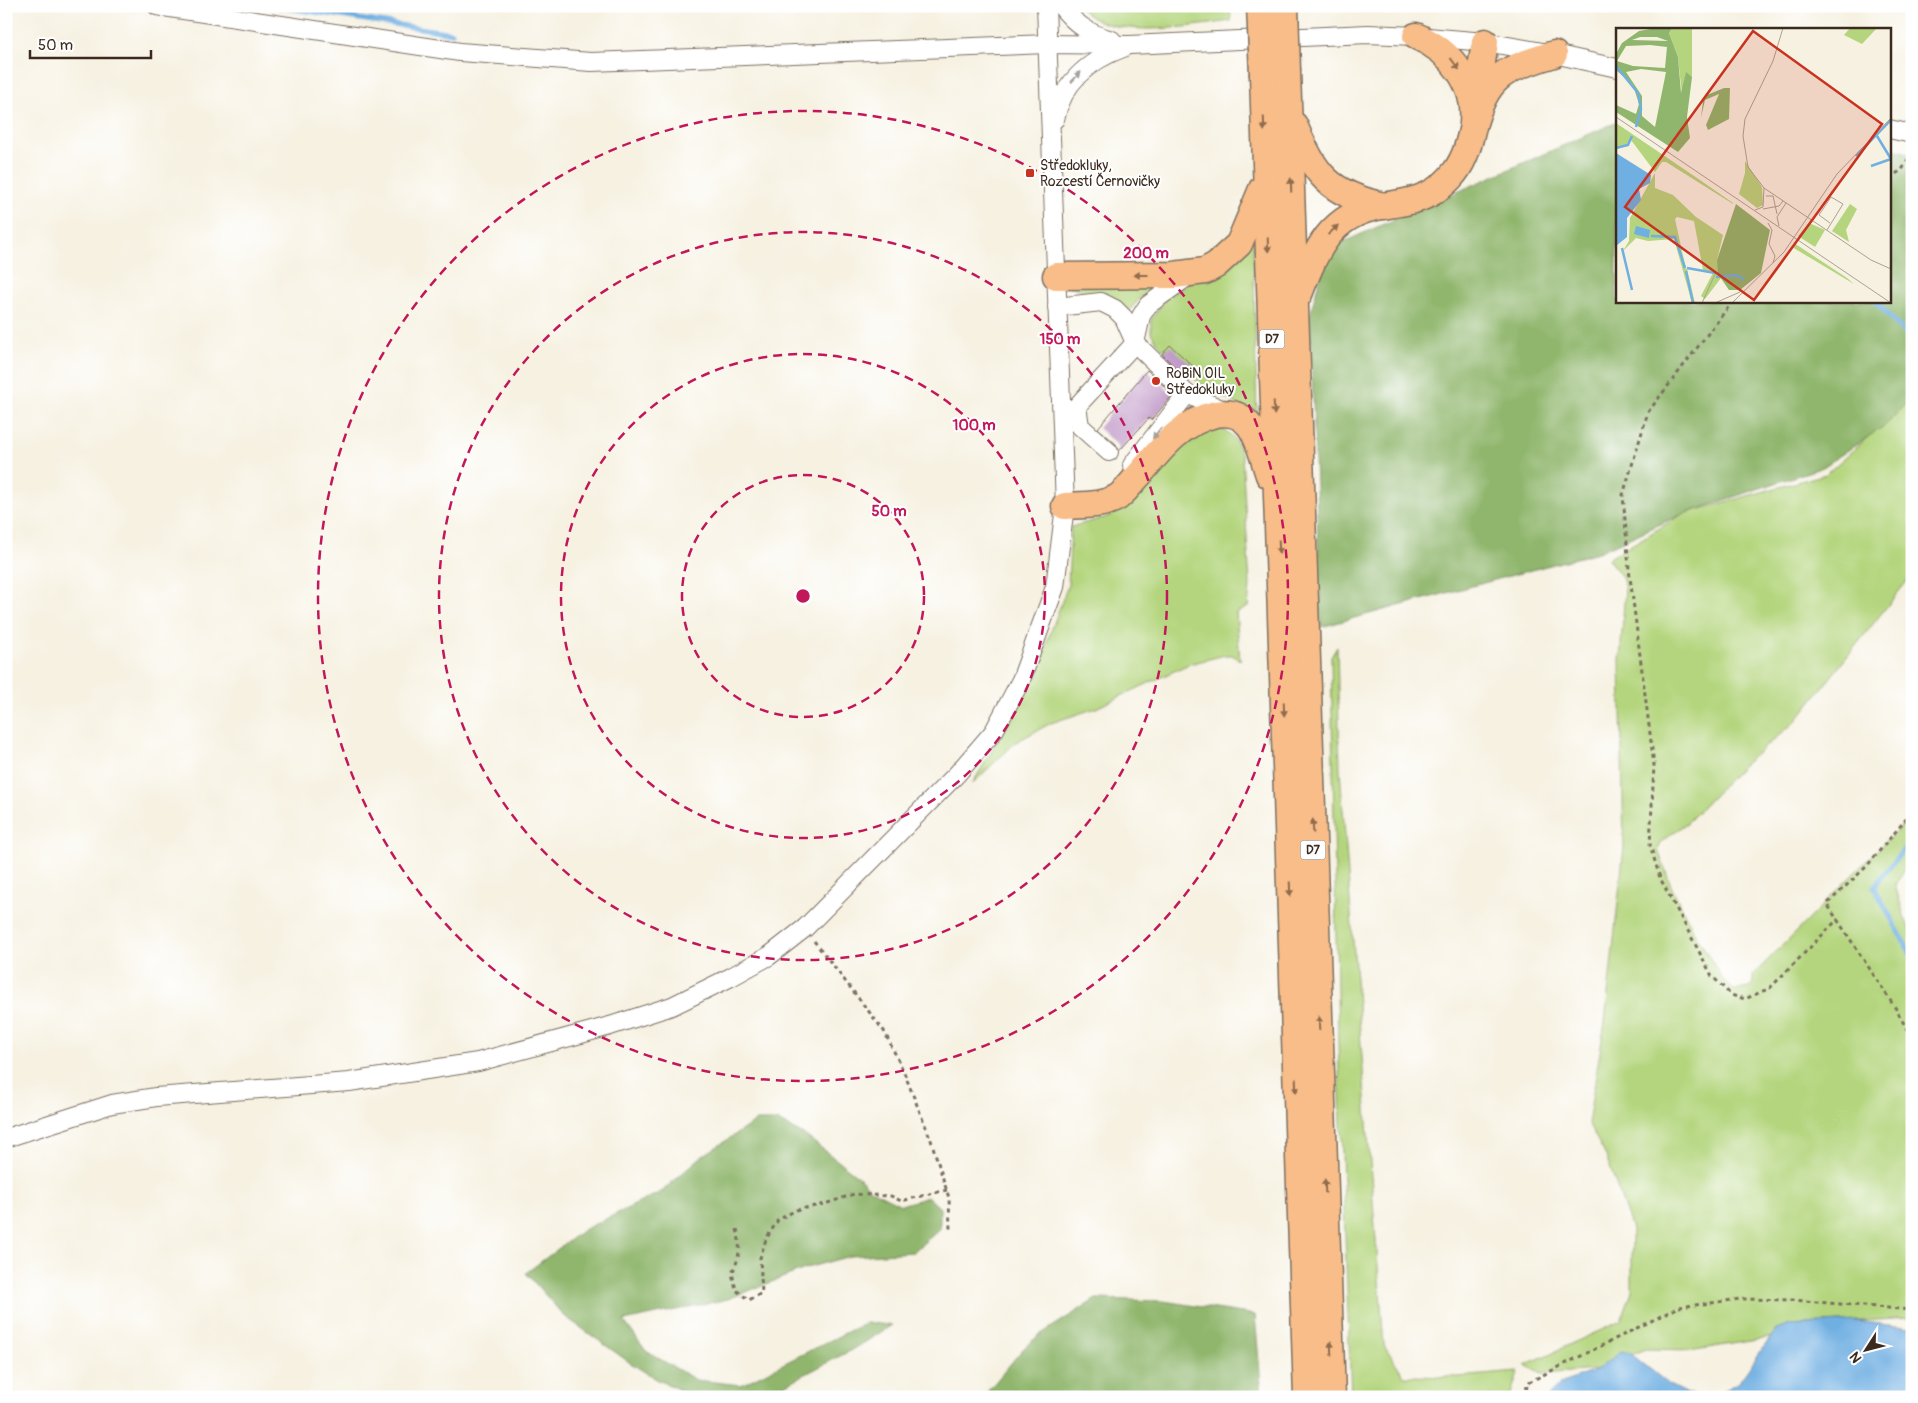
<svg xmlns="http://www.w3.org/2000/svg" width="1918" height="1403" font-family="Pangolin,sans-serif">
<rect width="100%" height="100%" fill="#fff"/>
<filter id="ink" filterUnits="userSpaceOnUse"><feTurbulence type="fractalNoise" baseFrequency=".02" numOctaves="2"/><feDisplacementMap in="SourceGraphic" scale="10" xChannelSelector="R" yChannelSelector="G"/><feConvolveMatrix kernelMatrix="1 2 1 2 8 2 1 2 1" color-interpolation-filters="sRGB"/></filter>
<filter id="wash" filterUnits="userSpaceOnUse"><feTurbulence type="fractalNoise" baseFrequency=".0096" numOctaves="4" result="noise"/><feDisplacementMap in="SourceGraphic" scale="20" xChannelSelector="R" yChannelSelector="G"/><feGaussianBlur stdDeviation="1.12" result="paint"/><feColorMatrix in="noise" values="0 0 0 0 0 0 0 0 0 0 0 0 0 0 0 0 0 1.4 0 .05"/><feComposite in="paint" operator="in"/></filter>
<g filter="url(#wash)">
<rect width="100%" height="100%" fill="#f6f1e1"/>
<g fill="#b4d57d" stroke="#78804e">
<path d="M 1079,6 L 1230,6 L 1231,21 C 1192,26 1105,42 1079,6 Z"/>
<polygon points="1253,240 1257,420 1241,406 1201,385 1160,346 1151,333 1151,320 1166,298"/>
<polygon points="1069,286 1157,286 1143,295 1126,314 1109,299"/>
<polygon points="1912,390 1912,575 1795,722 1742,766 1688,822 1662,841 1658,850 1672,888 1693,930 1722,978 1734,990 1749,987 1753,983 1753,975 1912,815 1912,855 1895,885 1904,916 1912,934 1912,1318 1790,1325 1769,1338 1695,1350 1645,1349 1597,1370 1542,1374 1525,1365 1621,1321 1632,1291 1632,1229 1606,1156 1588,1123 1605,1022 1624,847 1620,660 1625,589 1622,577 1608,559 1683,514 1826,474 1903,406"/>
<path d="M 1216,428 C 1233,432 1236,440 1242,456 L 1250,586 L 1248,607 L 1236,613 L 1240,660 L 1232,655 L 1225,655 L 1189,664 L 1096,708 L 1051,723 L 1016,742 L 972,784 L 1010,720 L 1044,650 L 1068,585 L 1071,527 L 1110,516 L 1147,477 L 1192,433 Z"/>
<polygon points="1337,647 1340,770 1384,1345 1404,1376 1458,1377 1518,1372 1510,1397 1351,1397 1338,1042 1331,657"/>
</g>
<g fill="#8fb66c" stroke="#657045">
<polygon points="1617,122 1617,301 1889,301 1889,148 1912,154 1912,397 1887,424 1823,467 1683,514 1598,552 1321,627 1310,316 1319,280 1334,246"/>
<polygon points="756,1121 778,1121 807,1137 860,1178 871,1190 901,1205 928,1197 940,1208 940,1229 913,1252 850,1256 810,1267 728,1299 624,1321 646,1351 696,1380 741,1385 865,1323 892,1325 859,1346 764,1396 695,1397 656,1379 629,1362 563,1315 526,1273 583,1230 661,1192 701,1157"/>
<polygon points="1096,1299 1163,1301 1255,1315 1262,1397 983,1397 1022,1350 1038,1336"/>
</g>
<polygon fill="#6fafe2" stroke="#556c80" points="1857,1321 1912,1328 1912,1397 1547,1397 1560,1384 1597,1370 1621,1351 1630,1353 1671,1386 1687,1394 1701,1395 1720,1392 1739,1382 1776,1330 1790,1325"/>
<g fill="none" stroke-linecap="round" stroke-linejoin="round">
<g stroke="#6fafe2" stroke-width="5">
<polyline points="274,6 452,33"/>
<polyline points="1875,301 1904,332 1912,336"/>
<polyline points="1912,839 1874,887 1912,956"/>
</g>
</g>
<g id="blocks">
<g fill="#c19ac8">
<polygon points="1170,345 1197,370 1188,380 1162,354"/>
<polygon points="1147,370 1173,395 1151,420 1149,418 1119,451 1116,444 1098,428"/>
</g>
</g>
</g>
<g filter="url(#ink)">
<use href="#blocks" fill-opacity="0" stroke="#7c7062" stroke-width="1"/>
<g fill="none" stroke-linecap="round" stroke-linejoin="round">
<defs>
<g id="minor">
<polyline points="157,6 460,52 591,62 1047,44 1129,45 1368,34 1416,36 1485,42 1554,54 1617,68"/>
<path d="M 1061,6 C 1075,24 1089,34 1112,40"/>
<path d="M 1055,119 C 1063,82 1088,61 1123,48"/>
<polyline points="1889,129 1912,134"/>
<polyline points="1057,307 1101,302 1115,309 1124,318 1135,343 1187,394 1230,413"/>
<polyline points="1109,452 1080,426 1077,406 1135,343 1141,316 1148,305 1190,275"/>
<polyline points="1132,465 1187,394"/>
<polyline points="6,1138 112,1104 156,1097 349,1082 478,1062 610,1026 672,1006 731,977 769,956 805,928 957,774 994,731 1021,680 1055,587 1065,506 1046,6"/>
</g>
<g id="highway">
<path d="M 1416,36 C 1451,51 1477,84 1473,123"/>
<polyline points="1287,71 1332,1397"/>
<polyline points="1263,75 1307,1397"/>
<polyline points="1476,102 1485,42"/>
<path d="M 1294,125 C 1316,176 1328,193 1384,206"/>
<polyline points="1056,276 1174,275 1205,271 1216,265 1239,244 1262,189"/>
<path d="M 1299,294 C 1316,250 1330,214 1382,206 C 1409,202 1431,199 1450,178 C 1463,164 1468,148 1472,130 C 1487,75 1502,70 1554,54"/>
<path d="M 1065,506 C 1082,505 1103,506 1118,497 C 1126,491 1132,482 1139,475 C 1160,450 1182,421 1216,414 C 1255,407 1259,447 1269,475"/>
</g>
</defs>
<use href="#minor" stroke="#7c7062" stroke-width="20"/>
<use href="#highway" stroke="#7c7062" stroke-width="29"/>
<g stroke="#7c7062" stroke-width="3" stroke-dasharray="4 4" stroke-linecap="butt">
<polyline points="1889,178 1902,170 1912,152"/>
<polyline points="1733,301 1648,412 1623,495 1629,569 1654,765 1650,845 1660,878 1712,976 1731,995 1745,999 1770,988 1838,919"/>
<polyline points="1912,812 1866,867 1827,904 1896,1009 1912,1039"/>
<polyline points="814,941 884,1031 903,1070 931,1140 949,1198 950,1229"/>
<path d="M 737,1229 C 741,1247 740,1257 732,1273 L 736,1290 L 749,1300 L 762,1293 L 760,1258 L 766,1239 L 778,1220 L 796,1210 L 825,1204 L 854,1194 L 891,1196 L 901,1201 L 947,1190"/>
<polyline points="1526,1397 1527,1383 1679,1307 1741,1299 1793,1300 1912,1310"/>
</g>
<use href="#minor" stroke="#fff" stroke-width="18"/>
<use href="#highway" stroke="#f8bd88" stroke-width="26"/>
<defs>
<g id="highway-bridge">
<polyline points="1260,6 1263,75"/>
<polyline points="1285,6 1287,71"/>
</g>
</defs>
<use href="#highway-bridge" stroke="#7c7062" stroke-width="29" stroke-linecap="butt"/>
<use href="#highway-bridge" stroke="#f8bd88" stroke-width="26"/>
</g>
<defs><path id="oneway-solid" d="M-6-.8H1V-3.2L6.5 0L1 3.2V.8H-6Z" transform="scale(1.25)"/></defs>
<g fill="#906c4e">
<use href="#oneway-solid" transform="translate(1455 64) rotate(53)"/>
<use href="#oneway-solid" transform="translate(1264 124) rotate(88)"/>
<use href="#oneway-solid" transform="translate(1291 185) rotate(-92)"/>
<use href="#oneway-solid" transform="translate(1333 230) rotate(-43)"/>
<use href="#oneway-solid" transform="translate(1268 245) rotate(88)"/>
<use href="#oneway-solid" transform="translate(1141 275) rotate(180)"/>
<use href="#oneway-solid" transform="translate(1274 408) rotate(88)"/>
<use href="#oneway-solid" transform="translate(1279 547) rotate(88)"/>
<use href="#oneway-solid" transform="translate(1284 709) rotate(88)"/>
<use href="#oneway-solid" transform="translate(1313 826) rotate(-92)"/>
<use href="#oneway-solid" transform="translate(1290 889) rotate(88)"/>
<use href="#oneway-solid" transform="translate(1319 1023) rotate(-92)"/>
<use href="#oneway-solid" transform="translate(1296 1086) rotate(88)"/>
<use href="#oneway-solid" transform="translate(1325 1186) rotate(-92)"/>
<use href="#oneway-solid" transform="translate(1331 1348) rotate(-92)"/>
</g>
<g fill="#a79f9a">
<use href="#oneway-solid" transform="translate(1076 77) rotate(-47)"/>
<use href="#oneway-solid" transform="translate(1157 433) rotate(128)"/>
</g>
</g>
<g fill="none" stroke="#c2185b" stroke-width="2.5" stroke-dasharray="9 6">
<circle cx="803" cy="596" r="121"/>
<circle cx="803" cy="596" r="242"/>
<circle cx="803" cy="596" r="364"/>
<circle cx="803" cy="596" r="485"/>
</g>
<g fill="#c8321e" stroke="#fff" stroke-width="2">
<rect x="1025" y="168" width="10" height="10" rx="2.5"/>
<circle cx="1156" cy="381" r="5"/>
</g>
<g text-anchor="middle" dominant-baseline="central" stroke-width="4" stroke-linejoin="round" paint-order="stroke">
<g fill="#fff" stroke="#766a62" stroke-width="1">
<rect x="1259.5" y="329.5" width="25" height="19" rx="4"/>
<rect x="1300.5" y="840.5" width="25" height="19" rx="4"/>
</g>
<g font-size="12" font-weight="bold" fill="#3b2a1e">
<text x="1272" y="339">D7</text>
<text x="1313" y="850">D7</text>
</g>
<g font-size="14" fill="#3b2a1e" stroke="#fff" text-anchor="start">
<text x="1040" y="165">Středokluky,<tspan x="1040" dy="16">Rozcestí Černovičky</tspan></text>
<text x="1166" y="373">RoBiN OIL<tspan x="1166" dy="16">Středokluky</tspan></text>
</g>
</g>
<g transform="translate(1616 28)">
<rect width="275" height="275" fill="#f6f1e1"/>
<path d="M 56,0 L 76,0 L 76,49 L 70,45 L 66,67 L 62,29 L 53,5 ZM 234,0 L 261,0 L 246,16 L 228,7 ZM 0,95 L 81,150 L 117,175 L 117,176 L 50,134 L 46,134 L 39,144 L 15,112 L 12,118 L 0,120 ZM 129,133 L 146,159 L 147,177 L 141,180 L 123,166 L 129,145 ZM 39,145 L 39,160 L 57,167 L 80,189 L 107,207 L 101,232 L 105,250 L 89,271 L 85,268 L 97,245 L 71,241 L 79,275 L 76,275 L 58,211 L 32,213 L 20,210 L 7,223 L 13,213 L 14,190 ZM 61,189 L 78,193 L 87,242 L 70,241 L 59,191 ZM 234,176 L 241,181 L 230,202 L 233,214 L 216,203 ZM 193,195 L 209,202 L 199,219 L 182,208 ZM 178,215 L 231,250 L 238,256 L 176,219 Z" fill="#b4d57d" fill-rule="evenodd"/>
<path d="M 40,0 L 56,0 L 53,5 L 62,29 L 65,65 L 70,44 L 76,49 L 71,89 L 74,110 L 62,124 L 0,84 L 0,77 L 20,86 L 23,76 L 17,57 L 0,42 L 0,26 L 6,15 L 23,3 ZM 24,9 L 41,9 L 52,13 L 16,12 ZM 34,17 L 51,19 L 49,40 L 17,38 L 1,33 L 10,18 ZM 25,41 L 50,44 L 39,99 L 26,88 L 26,68 L 10,44 ZM 108,60 L 114,60 L 113,91 L 92,102 L 90,97 L 103,66 L 89,72 L 85,90 L 87,73 L 91,67 ZM 120,176 L 154,202 L 145,245 L 124,262 L 113,262 L 102,246 L 101,232 Z" fill="#8fb66c" fill-rule="evenodd"/>
<path d="M 0,125 L 35,147 L 34,155 L 23,161 L 25,172 L 11,190 L 11,209 L 0,218 ZM 20,198 L 34,202 L 33,210 L 18,206 Z" fill="#6fafe2"/>
<path fill="none" stroke="#6fafe2" stroke-width="2.5" d="M 0,38 L 22,65 L 25,81 L 20,99M 261,108 L 275,131M 0,120 L 12,117 L 16,108M 240,128 L 275,92M 255,138 L 275,131M 35,208 L 59,209 L 69,240M 6,220 L 16,262M 71,240 L 99,245M 70,243 L 77,275M 100,249 L 121,247 L 128,252"/>
<path fill="none" stroke="#aba193" stroke-width="1" d="M 167,0 L 157,33 L 129,91 L 127,108 L 132,139 L 148,160 L 255,232 L 275,241M 0,89 L 275,275M 150,168 L 157,168 L 161,186M 147,181 L 163,178 L 167,173M 139,182 L 147,179 L 148,160M 152,195 L 156,202 L 153,216 L 159,228 L 157,235M 163,198 L 161,189 L 170,175M 211,202 L 227,176 L 215,169 L 203,187 L 214,195M 86,275 L 100,244M 99,275 L 124,264M 116,275 L 168,224 L 221,146 L 275,90"/>
<path fill="#c8321e" fill-opacity="0.15" stroke="#c8321e" stroke-width="2.5" d="M 137,3 L 266,96 L 138,272 L 9,179 Z"/>
<rect width="275" height="275" fill="none" stroke="#3b2a1e" stroke-width="2.5"/>
</g>
<circle cx="803" cy="596" r="8" fill="#c2185b" stroke="#fff" stroke-width="2.5"/>
<g font-size="15" text-anchor="middle" font-weight="bold" fill="#c2185b" stroke="#fff" stroke-width="4" stroke-linejoin="round" paint-order="stroke">
<text x="1146" y="258">200 m</text>
<text x="1060" y="344">150 m</text>
<text x="974" y="430">100 m</text>
<text x="889" y="516">50 m</text>
</g>
<rect width="1918" height="1403" fill="none" stroke="#fff" stroke-width="25"/>
<g transform="translate(1866 1350) rotate(234)" stroke="#ffffff" stroke-width="4" paint-order="stroke">
<path d="M0-4L9 19L0 12L-9 19Z" fill="#3b2a1e"/>
<text y="-8" font-size="14" font-weight="bold" text-anchor="middle" fill="#3b2a1e">N</text>
</g>
<path d="M30 50v8h121v-8" fill="none" stroke="#3b2a1e" stroke-width="2.5"/>
<text x="38" y="50" font-size="15" fill="#3b2a1e" stroke="#ffffff" stroke-width="4" paint-order="stroke">50 m</text>
</svg>
